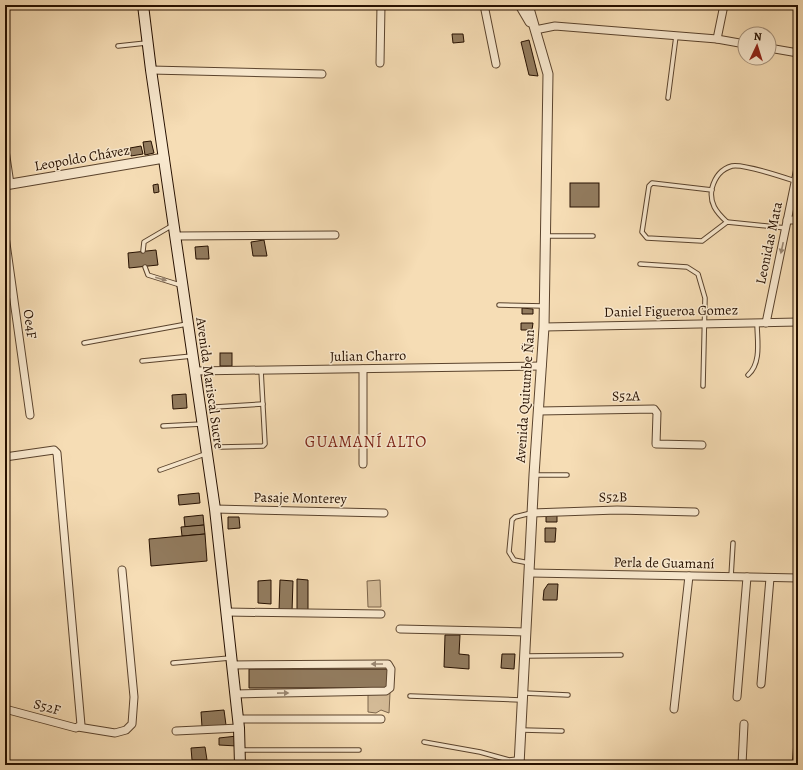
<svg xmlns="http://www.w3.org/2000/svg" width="803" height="770" font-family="Alegreya,serif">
<rect width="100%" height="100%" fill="#f6ddb5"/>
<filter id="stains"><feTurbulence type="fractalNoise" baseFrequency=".005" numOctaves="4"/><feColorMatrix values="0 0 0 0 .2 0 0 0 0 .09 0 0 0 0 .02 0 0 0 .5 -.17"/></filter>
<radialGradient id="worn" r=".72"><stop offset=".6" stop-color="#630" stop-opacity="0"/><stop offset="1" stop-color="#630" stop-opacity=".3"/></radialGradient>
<g fill="#d3ba96" stroke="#7c654b">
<polygon points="380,580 381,607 368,607 367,581"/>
<polygon points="368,693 390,693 389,713 381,710 376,713 368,712"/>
</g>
<g fill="#927b5e" stroke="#261000">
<polygon points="452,34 463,34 464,42 453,43"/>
<polygon points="529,40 538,76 529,75 521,42"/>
<polygon points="151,141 154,153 145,155 143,142"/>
<polygon points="141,146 143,154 131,156 130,148"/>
<rect x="570" y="183" width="29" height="24"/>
<polygon points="158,184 159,192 154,193 153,185"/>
<polygon points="264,240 267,256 253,256 251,242"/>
<polygon points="208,246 209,259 196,259 195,247"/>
<polygon points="156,250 158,265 129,268 128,253"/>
<polygon points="522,308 533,309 533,314 522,314"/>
<polygon points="521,323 533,323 532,330 521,330"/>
<polygon points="522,344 533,344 533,350 522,349"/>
<rect x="220" y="353" width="12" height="13"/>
<polygon points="186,394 187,408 173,409 172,395"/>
<polygon points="199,493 200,503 179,505 178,495"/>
<polygon points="203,515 204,525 185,527 184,517"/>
<polygon points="549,515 557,515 557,522 546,522 546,517"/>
<polygon points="228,517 239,517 240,528 228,529"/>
<polygon points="204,525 205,534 182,536 181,527"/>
<polygon points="545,528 556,528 555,542 545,542"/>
<polygon points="205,534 207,561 151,566 149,539"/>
<polygon points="297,579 308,580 308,611 297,611"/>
<polygon points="271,580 271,604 258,603 258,581"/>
<polygon points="280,580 293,581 292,612 279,611"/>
<polygon points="548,584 558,584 557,600 543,600 544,590"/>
<polygon points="445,635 460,635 459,654 469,655 469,669 444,667"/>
<polygon points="502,654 515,654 514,669 501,668"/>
<polygon points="249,669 388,669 387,688 249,688"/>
<polygon points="224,710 226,725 202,727 201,712"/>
<polygon points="237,736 237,746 219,745 219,738"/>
<polygon points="205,747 207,760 192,760 191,748"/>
</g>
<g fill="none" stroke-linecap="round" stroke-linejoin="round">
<defs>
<g id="service">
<polyline points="118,46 146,43"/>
<polyline points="668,98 676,36"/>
<polyline points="712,190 652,183 649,186 642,232 647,238 702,241 727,222 786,228"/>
<path d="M 727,222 C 716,212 709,203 712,188 C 715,177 721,169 732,166 C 743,164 783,177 795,181"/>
<polyline points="547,236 593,236"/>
<polyline points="143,251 144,242 173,225"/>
<polyline points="640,264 687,267 698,274 705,298 703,386"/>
<polyline points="145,267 148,275 180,285"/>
<polyline points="499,305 544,306"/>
<polyline points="84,343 187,324"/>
<polyline points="142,361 192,356"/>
<path d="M 748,375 C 762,363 757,339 757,323"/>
<polyline points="215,407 263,404"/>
<polyline points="163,426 202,424"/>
<polyline points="220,447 263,446 265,444 261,370"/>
<polyline points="160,470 205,454"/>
<polyline points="535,475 567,475"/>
<polyline points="529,563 514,560 509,552 512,520 515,517 531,513"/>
<polyline points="731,577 733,543"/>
<polyline points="526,656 621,655"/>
<polyline points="173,663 230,658"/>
<polyline points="524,693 568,695"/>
<polyline points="410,696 521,700"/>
<polyline points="522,730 562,731"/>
<polyline points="424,742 480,752 509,760 518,759"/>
<polyline points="240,750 359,750"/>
</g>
<g id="minor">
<polyline points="484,5 496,64"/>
<polyline points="535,30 555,26 717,39 745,44"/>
<polyline points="717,39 724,5"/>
<polyline points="769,48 798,53"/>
<polyline points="380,63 381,5"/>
<polyline points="151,70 322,74"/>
<polyline points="5,150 10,184"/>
<polyline points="787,220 798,220"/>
<polyline points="5,236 30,415"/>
<polyline points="175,236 335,235"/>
<polyline points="766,323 798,168"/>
<polyline points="544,327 798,322"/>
<polyline points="195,371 542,366"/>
<polyline points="539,411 654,409 657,413 656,444 702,445"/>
<polyline points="5,457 54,450 57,453 81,725 76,728 5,709"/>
<polyline points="363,464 363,369"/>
<polyline points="215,509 384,513"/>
<polyline points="532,513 617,510 695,512"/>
<polyline points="530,573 798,578"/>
<polyline points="226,612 381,614"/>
<polyline points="400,629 526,632"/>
<polyline points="232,665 383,664 388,664 391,669 390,688 386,691 235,694"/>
<polyline points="761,684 770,578"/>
<polyline points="737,697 747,577"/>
<polyline points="674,709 689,576"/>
<polyline points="238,719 381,719"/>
<polyline points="78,727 115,733 126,730 132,724 134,697 122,570"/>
<polyline points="176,731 239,728"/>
<polyline points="742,765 744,724"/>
<polyline points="796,765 798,742"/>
</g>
<g id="tertiary">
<polyline points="520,5 530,22"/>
<polyline points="5,185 164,158"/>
<polyline points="519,765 534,475 544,327 548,74 528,5"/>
</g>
<polyline id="secondary" points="143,5 151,70 215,509 239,728 240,765"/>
</defs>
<use href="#service" stroke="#5a432d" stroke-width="5.5"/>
<use href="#minor" stroke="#5a432d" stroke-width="9"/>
<use href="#tertiary" stroke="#5a432d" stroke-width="11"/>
<use href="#secondary" stroke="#261000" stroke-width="12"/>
<use href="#service" stroke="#f9e9cf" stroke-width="3.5"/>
<use href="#minor" stroke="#f9e9cf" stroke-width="7"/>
<use href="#tertiary" stroke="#f9e9cf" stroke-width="9"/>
<use href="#secondary" stroke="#f9e9cf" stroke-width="10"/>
</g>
<defs><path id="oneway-solid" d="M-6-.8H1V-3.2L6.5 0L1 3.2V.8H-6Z"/></defs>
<g fill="#9a8772">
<use href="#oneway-solid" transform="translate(782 248) rotate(102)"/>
<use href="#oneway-solid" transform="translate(161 279) rotate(16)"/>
<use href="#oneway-solid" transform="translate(377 664) rotate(-180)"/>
<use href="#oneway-solid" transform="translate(283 693) rotate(-1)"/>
</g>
<g text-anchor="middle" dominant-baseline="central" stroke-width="3" stroke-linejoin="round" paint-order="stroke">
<g font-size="14" fill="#261000" stroke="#f9e9cf">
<text transform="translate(82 158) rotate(-10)">Leopoldo Chávez</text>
<text transform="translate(769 243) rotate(-78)">Leonidas Mata</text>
<text transform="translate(671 311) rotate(-1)">Daniel Figueroa Gomez</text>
<text transform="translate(30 324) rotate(82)">Oe4F</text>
<text transform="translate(368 356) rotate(-1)">Julian Charro</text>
<text transform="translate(210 383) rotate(82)">Avenida Mariscal Sucre</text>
<text transform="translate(525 396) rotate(-86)">Avenida Quitumbe Ñan</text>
<text transform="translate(626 396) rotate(-1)">S52A</text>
<text transform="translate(613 497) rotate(-1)">S52B</text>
<text transform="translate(300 498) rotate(1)">Pasaje Monterey</text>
<text transform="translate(664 563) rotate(1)">Perla de Guamaní</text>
<text transform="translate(47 707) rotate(15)">S52F</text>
</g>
<g font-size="16" letter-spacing="1" fill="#7a1f14" stroke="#f9e9cf">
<text x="366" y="442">GUAMANÍ ALTO</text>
</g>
</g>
<rect width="803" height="770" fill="none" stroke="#f6ddb5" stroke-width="20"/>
<rect x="6" y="6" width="791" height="758" fill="none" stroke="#261000" stroke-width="2"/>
<rect x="10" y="10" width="783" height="750" fill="none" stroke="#261000"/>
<g transform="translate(757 46) rotate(4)"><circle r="19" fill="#f9e9cf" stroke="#a5927c"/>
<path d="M0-3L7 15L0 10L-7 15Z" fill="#8f2418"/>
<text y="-6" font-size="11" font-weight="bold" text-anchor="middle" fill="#261000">N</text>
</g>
<rect width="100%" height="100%" filter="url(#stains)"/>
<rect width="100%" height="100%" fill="url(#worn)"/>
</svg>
